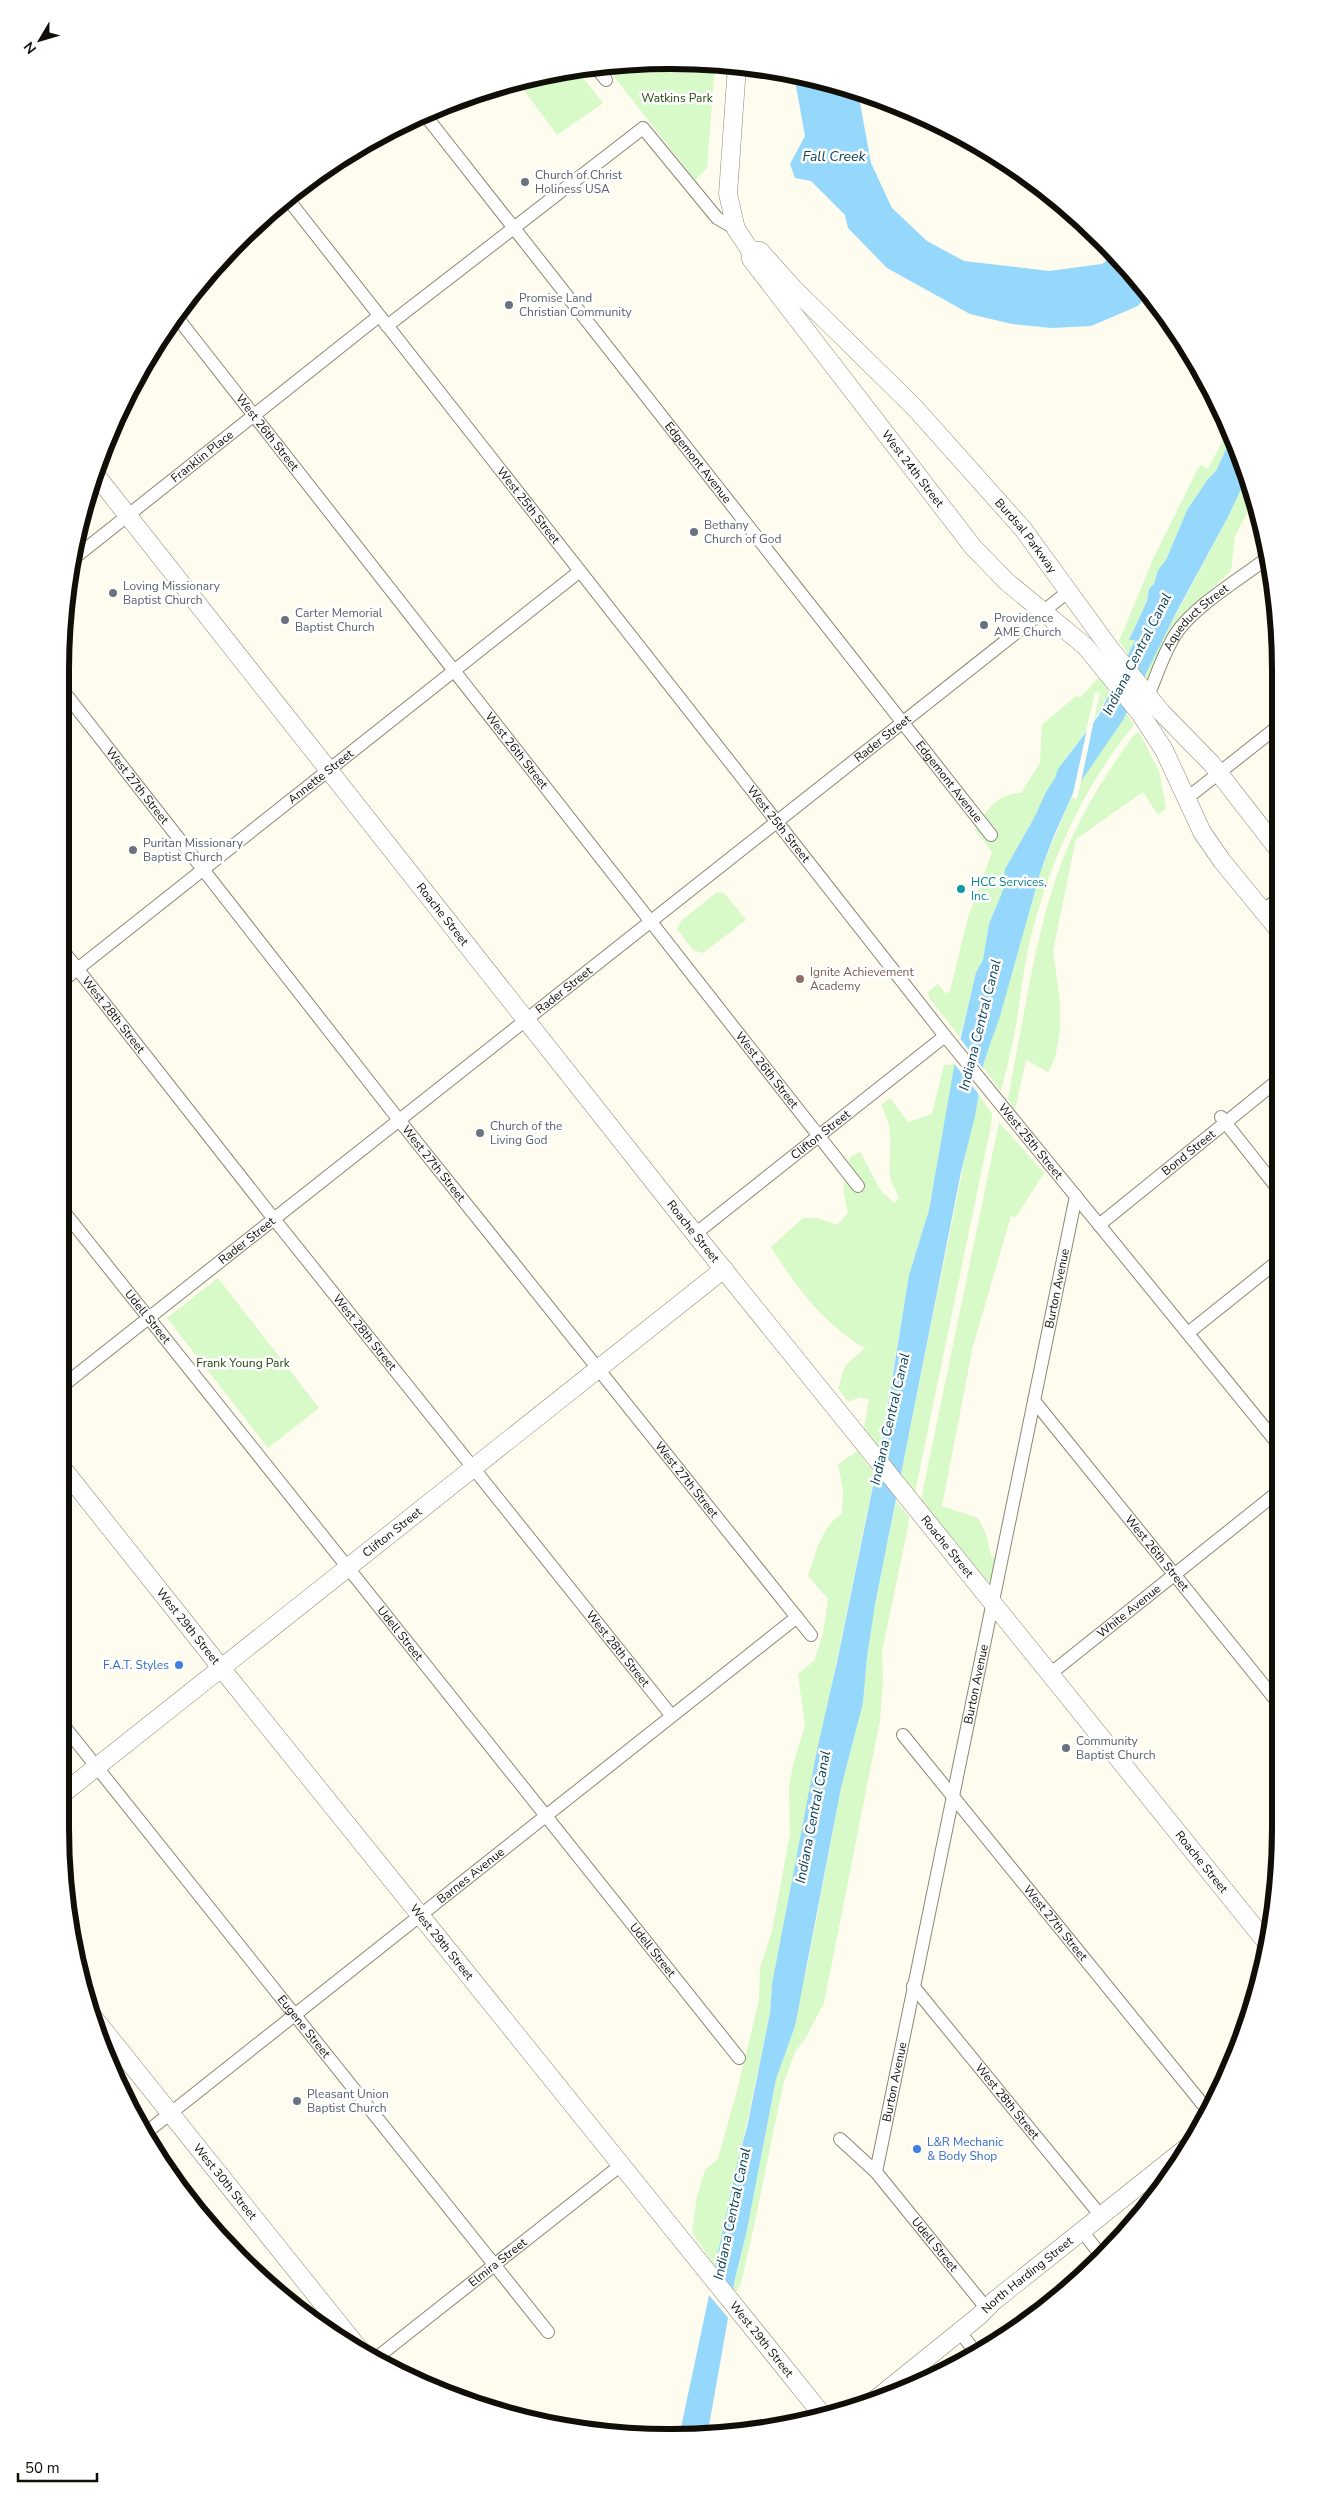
<svg xmlns="http://www.w3.org/2000/svg" width="1341" height="2498" font-family="'Nunito Sans',sans-serif">
<rect width="100%" height="100%" fill="#fefbef"/>
<g fill="#d8f9c8">
<polygon points="715,62 707,168 695,180 605,65"/>
<polygon points="576,69 603,103 557,135 518,82"/>
<polygon points="1229,428 1233,434 1216,471 1208,479 1187,510 1166,560 1158,570 1154,584 1149,589 1147,601 1129,639 1135,640 1128,654 1119,641 1154,557 1197,470 1201,465 1208,469"/>
<polygon points="1246,478 1252,503 1235,536 1231,571 1184,614 1150,680 1144,675 1148,667 1229,515"/>
<path d="M 1099,677 L 1110,692 L 1094,721 L 1100,693 L 1095,692 L 1086,731 L 1058,769 L 1055,778 L 1046,792 L 1033,820 L 1005,869 L 1003,890 L 989,924 L 983,960 L 976,972 L 960,1037 L 929,998 L 928,992 L 938,984 L 946,994 L 950,991 L 968,917 L 992,852 L 975,830 C 987,810 995,794 1021,793 L 1040,763 L 1042,725 L 1077,695 L 1080,698 Z"/>
<path d="M 1126,712 L 1134,725 C 1081,789 1047,868 1028,949 C 1022,976 1020,1004 1015,1031 C 1011,1051 1006,1071 1001,1091 L 983,1067 L 984,1062 L 1041,870 L 1073,793 L 1073,798 L 1077,799 L 1081,781 Z"/>
<path d="M 1139,732 L 1159,771 L 1166,808 L 1158,815 L 1143,792 L 1076,839 L 1053,951 L 1060,1001 L 1060,1031 L 1055,1058 L 1048,1072 L 1026,1060 L 1015,1110 L 1008,1099 C 1011,1085 1013,1069 1016,1055 C 1029,989 1039,919 1064,856 C 1081,813 1107,772 1134,735 Z"/>
<polygon points="717,892 725,894 746,920 703,953 693,950 677,929 681,921"/>
<path d="M 955,1064 L 929,1210 L 909,1275 L 880,1448 L 864,1428 L 869,1400 L 860,1397 L 848,1402 L 838,1388 L 845,1366 L 865,1348 C 823,1323 796,1287 771,1247 L 803,1218 L 817,1218 L 837,1225 L 848,1213 L 843,1189 L 850,1157 L 860,1152 L 881,1191 L 894,1203 L 899,1198 C 896,1191 891,1183 890,1175 C 888,1148 896,1132 881,1105 L 890,1098 L 908,1122 L 932,1114 L 944,1065 Z"/>
<polygon points="978,1094 992,1113 991,1125 915,1492 901,1474"/>
<polygon points="999,1122 1044,1173 1016,1217 1011,1216 973,1346 942,1506 978,1518 986,1534 991,1556 998,1559 993,1577 988,1582 921,1500"/>
<polygon points="218,1278 319,1408 268,1448 167,1318"/>
<path d="M 857,1451 L 875,1474 C 840,1644 805,1814 772,1984 L 770,2013 L 716,2268 L 692,2232 L 697,2196 L 705,2170 L 718,2159 L 739,2083 L 759,2000 L 760,1968 L 772,1931 L 790,1834 L 789,1787 L 794,1761 L 805,1726 L 798,1674 L 814,1661 L 823,1634 L 828,1599 L 808,1576 C 816,1554 821,1526 842,1514 L 843,1490 L 838,1464 Z"/>
<polygon points="896,1501 909,1517 908,1527 882,1651 883,1680 880,1720 824,2003 805,2039 795,2052 783,2085 753,2231 741,2283 736,2292 733,2289 747,2230 776,2079 806,1974 841,1788 863,1703 867,1657 875,1605"/>
</g>
<g fill="#96d8fc">
<polygon points="794,75 829,81 858,92 871,163 892,208 927,241 964,261 1049,271 1102,264 1114,255 1149,293 1138,306 1091,326 1052,328 1012,324 970,314 887,268 848,228 845,215 811,181 795,178 790,164 805,136"/>
<polygon points="1233,434 1246,478 1229,515 1177,611 1123,720 1073,793 1053,838 1041,870 1000,1016 984,1062 975,1116 961,1172 875,1605 867,1657 863,1703 841,1788 795,2026 776,2079 747,2230 735,2279 707,2437 679,2437 736,2168 747,2127 770,2013 772,1984 817,1750 837,1662 881,1447 909,1275 929,1210 954,1067 976,972 983,960 989,924 1003,890 1005,869 1033,820 1046,792 1055,778 1058,769 1099,715 1135,640 1129,640 1147,601 1149,589 1154,584 1158,570 1166,560 1187,510 1208,479 1216,471"/>
</g>
<g fill="#fefbef">
<polygon points="1095,715 1080,787 1072,798 1088,725"/>
<polygon points="958,1036 985,1071 981,1097 952,1061"/>
<polygon points="714,2265 735,2291 730,2320 708,2294"/>
</g>
<g fill="none" stroke-linecap="round" stroke-linejoin="round">
<defs>
<g id="street">
<polyline points="594,65 606,80"/>
<path id="s1" d="M 425,115 L 991,835"/>
<path id="s2" d="M 287,198 L 945,1036 L 1278,1444"/>
<path id="s3" d="M 176,316 L 858,1186"/>
<polyline points="387,326 643,128 717,218 736,229"/>
<path id="s4" d="M 73,559 L 379,316"/>
<path id="s5" d="M 61,688 L 399,1120 L 811,1635"/>
<path id="s6" d="M 1148,696 C 1157,675 1164,651 1177,632 C 1197,604 1239,580 1267,558"/>
<polyline points="1186,799 1276,728"/>
<polyline points="1262,911 1277,900"/>
<path id="s7" d="M 61,948 L 274,1219 L 671,1715"/>
<path id="s8" d="M 61,982 L 580,571"/>
<polyline points="1221,1117 1278,1189"/>
<path id="s9" d="M 61,1208 L 739,2058"/>
<path id="s10" d="M 1099,1225 L 1277,1081"/>
<path id="s11" d="M 695,1234 L 945,1036"/>
<polyline points="1188,1333 1278,1261"/>
<path id="s12" d="M 60,1388 L 1069,591"/>
<path id="s13" d="M 1035,1402 L 1279,1704"/>
<path id="s14" d="M 1050,1674 L 1279,1491"/>
<path id="s15" d="M 60,1721 L 548,2332"/>
<path id="s16" d="M 903,1735 L 1209,2112"/>
<path id="s17" d="M 913,1986 L 1101,2216"/>
<path id="s18" d="M 143,2135 L 797,1617"/>
<path id="s19" d="M 840,2139 L 876,2172 L 987,2309"/>
<path id="s20" d="M 876,2172 L 1076,1196"/>
<polyline points="1082,2231 1103,2258"/>
<polyline points="960,2332 976,2353"/>
<path id="s21" d="M 375,2359 L 621,2165"/>
</g>
<g id="secondary">
<polyline points="737,66 728,194 736,229 750,250"/>
<path id="s22" d="M 750,250 L 751,259 L 973,547 L 1007,582 L 1085,646 L 1140,713 L 1164,750 L 1202,832 L 1222,861 L 1277,928"/>
<path id="s23" d="M 750,250 L 760,251 L 794,289 L 915,408 L 1023,529 L 1111,650 L 1162,713 L 1211,763 L 1277,848"/>
<path id="s24" d="M 95,474 L 695,1234 L 1267,1943"/>
<path id="s25" d="M 60,1465 L 230,1679 L 825,2418"/>
<path id="s26" d="M 60,1796 L 724,1269"/>
<path id="s27" d="M 90,2013 L 360,2350"/>
<path id="s28" d="M 871,2403 L 979,2316 L 994,2301 L 1186,2148"/>
</g>
</defs>
<use href="#street" stroke="#8c8774" stroke-width="14"/>
<use href="#secondary" stroke="#8c8774" stroke-width="19"/>
<use href="#street" stroke="#fff" stroke-width="12"/>
<use href="#secondary" stroke="#fff" stroke-width="18"/>
</g>
<g fill="#6b7280" stroke="#fff" stroke-width="2">
<circle cx="525" cy="182" r="5"/>
<circle cx="509" cy="305" r="5"/>
<circle cx="694" cy="532" r="5"/>
<circle cx="113" cy="593" r="5"/>
<circle cx="285" cy="620" r="5"/>
<circle cx="984" cy="625" r="5"/>
<circle cx="133" cy="850" r="5"/>
<circle cx="480" cy="1133" r="5"/>
<circle cx="1066" cy="1748" r="5"/>
<circle cx="297" cy="2101" r="5"/>
</g>
<circle fill="#0f9aa8" stroke="#fff" stroke-width="2" cx="961" cy="889" r="5"/>
<circle fill="#8d6e63" stroke="#fff" stroke-width="2" cx="800" cy="979" r="5"/>
<g fill="#3f7fe0" stroke="#fff" stroke-width="2">
<circle cx="179" cy="1665" r="5"/>
<circle cx="917" cy="2149" r="5"/>
</g>
<g text-anchor="middle" dominant-baseline="central" stroke-width="5" stroke-linejoin="round" paint-order="stroke">
<g font-size="12" fill="#24460f" stroke="#fff">
<text x="677" y="98">Watkins Park</text>
<text x="243" y="1363">Frank Young Park</text>
</g>
<g font-size="12" fill="#5b616d" stroke="#fff" text-anchor="start">
<text x="535" y="175">Church of Christ<tspan x="535" dy="14">Holiness USA</tspan></text>
<text x="519" y="298">Promise Land<tspan x="519" dy="14">Christian Community</tspan></text>
<text x="704" y="525">Bethany<tspan x="704" dy="14">Church of God</tspan></text>
<text x="123" y="586">Loving Missionary<tspan x="123" dy="14">Baptist Church</tspan></text>
<text x="295" y="613">Carter Memorial<tspan x="295" dy="14">Baptist Church</tspan></text>
<text x="994" y="618">Providence<tspan x="994" dy="14">AME Church</tspan></text>
<text x="143" y="843">Puritan Missionary<tspan x="143" dy="14">Baptist Church</tspan></text>
<text x="490" y="1126">Church of the<tspan x="490" dy="14">Living God</tspan></text>
<text x="1076" y="1741">Community<tspan x="1076" dy="14">Baptist Church</tspan></text>
<text x="307" y="2094">Pleasant Union<tspan x="307" dy="14">Baptist Church</tspan></text>
</g>
<g font-size="12" fill="#100e07" stroke="#fff">
<text stroke="none"><textPath href="#s3" startOffset="148">West 26th Street</textPath></text>
<text stroke="none"><textPath href="#s4" startOffset="165">Franklin Place</textPath></text>
<text stroke="none"><textPath href="#s1" startOffset="442">Edgemont Avenue</textPath></text>
<text stroke="none"><textPath href="#s22" startOffset="274">West 24th Street</textPath></text>
<text stroke="none"><textPath href="#s2" startOffset="391">West 25th Street</textPath></text>
<text stroke="none"><textPath href="#s23" startOffset="400">Burdsal Parkway</textPath></text>
<text stroke="none"><textPath href="#s6" startOffset="94">Aqueduct Street</textPath></text>
<text stroke="none"><textPath href="#s12" startOffset="1048">Rader Street</textPath></text>
<text stroke="none"><textPath href="#s3" startOffset="552">West 26th Street</textPath></text>
<text stroke="none"><textPath href="#s8" startOffset="331">Annette Street</textPath></text>
<text stroke="none"><textPath href="#s1" startOffset="848">Edgemont Avenue</textPath></text>
<text stroke="none"><textPath href="#s5" startOffset="124">West 27th Street</textPath></text>
<text stroke="none"><textPath href="#s2" startOffset="796">West 25th Street</textPath></text>
<text stroke="none"><textPath href="#s24" startOffset="561">Roache Street</textPath></text>
<text stroke="none"><textPath href="#s12" startOffset="642">Rader Street</textPath></text>
<text stroke="none"><textPath href="#s7" startOffset="85">West 28th Street</textPath></text>
<text stroke="none"><textPath href="#s3" startOffset="958">West 26th Street</textPath></text>
<text stroke="none"><textPath href="#s11" startOffset="160">Clifton Street</textPath></text>
<text stroke="none"><textPath href="#s2" startOffset="1201">West 25th Street</textPath></text>
<text stroke="none"><textPath href="#s10" startOffset="115">Bond Street</textPath></text>
<text stroke="none"><textPath href="#s5" startOffset="604">West 27th Street</textPath></text>
<text stroke="none"><textPath href="#s24" startOffset="965">Roache Street</textPath></text>
<text stroke="none"><textPath href="#s12" startOffset="238">Rader Street</textPath></text>
<text stroke="none"><textPath href="#s20" startOffset="902">Burton Avenue</textPath></text>
<text stroke="none"><textPath href="#s9" startOffset="139">Udell Street</textPath></text>
<text stroke="none"><textPath href="#s7" startOffset="490">West 28th Street</textPath></text>
<text stroke="none"><textPath href="#s5" startOffset="1009">West 27th Street</textPath></text>
<text stroke="none"><textPath href="#s26" startOffset="424">Clifton Street</textPath></text>
<text stroke="none"><textPath href="#s24" startOffset="1370">Roache Street</textPath></text>
<text stroke="none"><textPath href="#s13" startOffset="194">West 26th Street</textPath></text>
<text stroke="none"><textPath href="#s14" startOffset="101">White Avenue</textPath></text>
<text stroke="none"><textPath href="#s25" startOffset="206">West 29th Street</textPath></text>
<text stroke="none"><textPath href="#s9" startOffset="544">Udell Street</textPath></text>
<text stroke="none"><textPath href="#s7" startOffset="895">West 28th Street</textPath></text>
<text stroke="none"><textPath href="#s20" startOffset="498">Burton Avenue</textPath></text>
<text stroke="none"><textPath href="#s24" startOffset="1775">Roache Street</textPath></text>
<text stroke="none"><textPath href="#s18" startOffset="418">Barnes Avenue</textPath></text>
<text stroke="none"><textPath href="#s16" startOffset="242">West 27th Street</textPath></text>
<text stroke="none"><textPath href="#s25" startOffset="611">West 29th Street</textPath></text>
<text stroke="none"><textPath href="#s9" startOffset="949">Udell Street</textPath></text>
<text stroke="none"><textPath href="#s15" startOffset="391">Eugene Street</textPath></text>
<text stroke="none"><textPath href="#s20" startOffset="92">Burton Avenue</textPath></text>
<text stroke="none"><textPath href="#s17" startOffset="149">West 28th Street</textPath></text>
<text stroke="none"><textPath href="#s27" startOffset="216">West 30th Street</textPath></text>
<text stroke="none"><textPath href="#s19" startOffset="142">Udell Street</textPath></text>
<text stroke="none"><textPath href="#s21" startOffset="156">Elmira Street</textPath></text>
<text stroke="none"><textPath href="#s28" startOffset="202">North Harding Street</textPath></text>
<text stroke="none"><textPath href="#s25" startOffset="1121">West 29th Street</textPath></text>
</g>
<g font-size="12" fill="#0d838f" stroke="#fff" text-anchor="start">
<text x="971" y="882">HCC Services,<tspan x="971" dy="14">Inc.</tspan></text>
</g>
<g font-size="12" fill="#785e54" stroke="#fff" text-anchor="start">
<text x="810" y="972">Ignite Achievement<tspan x="810" dy="14">Academy</tspan></text>
</g>
<g font-size="12" fill="#366cbe" stroke="#fff" text-anchor="end">
<text x="169" y="1665">F.A.T. Styles</text>
<text x="927" y="2142" text-anchor="start">L&amp;R Mechanic<tspan x="927" dy="14">&amp; Body Shop</tspan></text>
</g>
<g font-size="14" font-style="italic" fill="#0c435b" stroke="#fff">
<text x="834" y="156">Fall Creek</text>
<text transform="translate(1137 654) rotate(-63)">Indiana Central Canal</text>
<text transform="translate(980 1025) rotate(-76)">Indiana Central Canal</text>
<text transform="translate(890 1419) rotate(-77)">Indiana Central Canal</text>
<text transform="translate(813 1817) rotate(-79)">Indiana Central Canal</text>
<text transform="translate(732 2214) rotate(-78)">Indiana Central Canal</text>
</g>
</g>
<path d="M0 0H1341V2498H0ZM670 69H671A601 601 0 0 1 1272 670V1828A601 601 0 0 1 671 2429H670A601 601 0 0 1 69 1828V670A601 601 0 0 1 670 69Z" fill="#fff" fill-rule="evenodd"/>
<path fill="none" stroke="#100e07" stroke-width="6" d="M670 69H671A601 601 0 0 1 1272 670V1828A601 601 0 0 1 671 2429H670A601 601 0 0 1 69 1828V670A601 601 0 0 1 670 69Z"/>
<g transform="translate(40 40) rotate(232)" stroke="#ffffff" stroke-width="4" paint-order="stroke">
<path d="M0-4L9 19L0 12L-9 19Z" fill="#100e07"/>
<text y="-8" font-size="14" font-weight="bold" text-anchor="middle" fill="#100e07">N</text>
</g>
<path d="M18 2473v8h79v-8" fill="none" stroke="#100e07" stroke-width="2.5"/>
<text x="25" y="2473" font-size="15" fill="#100e07" stroke="#ffffff" stroke-width="4" paint-order="stroke">50 m</text>
</svg>
